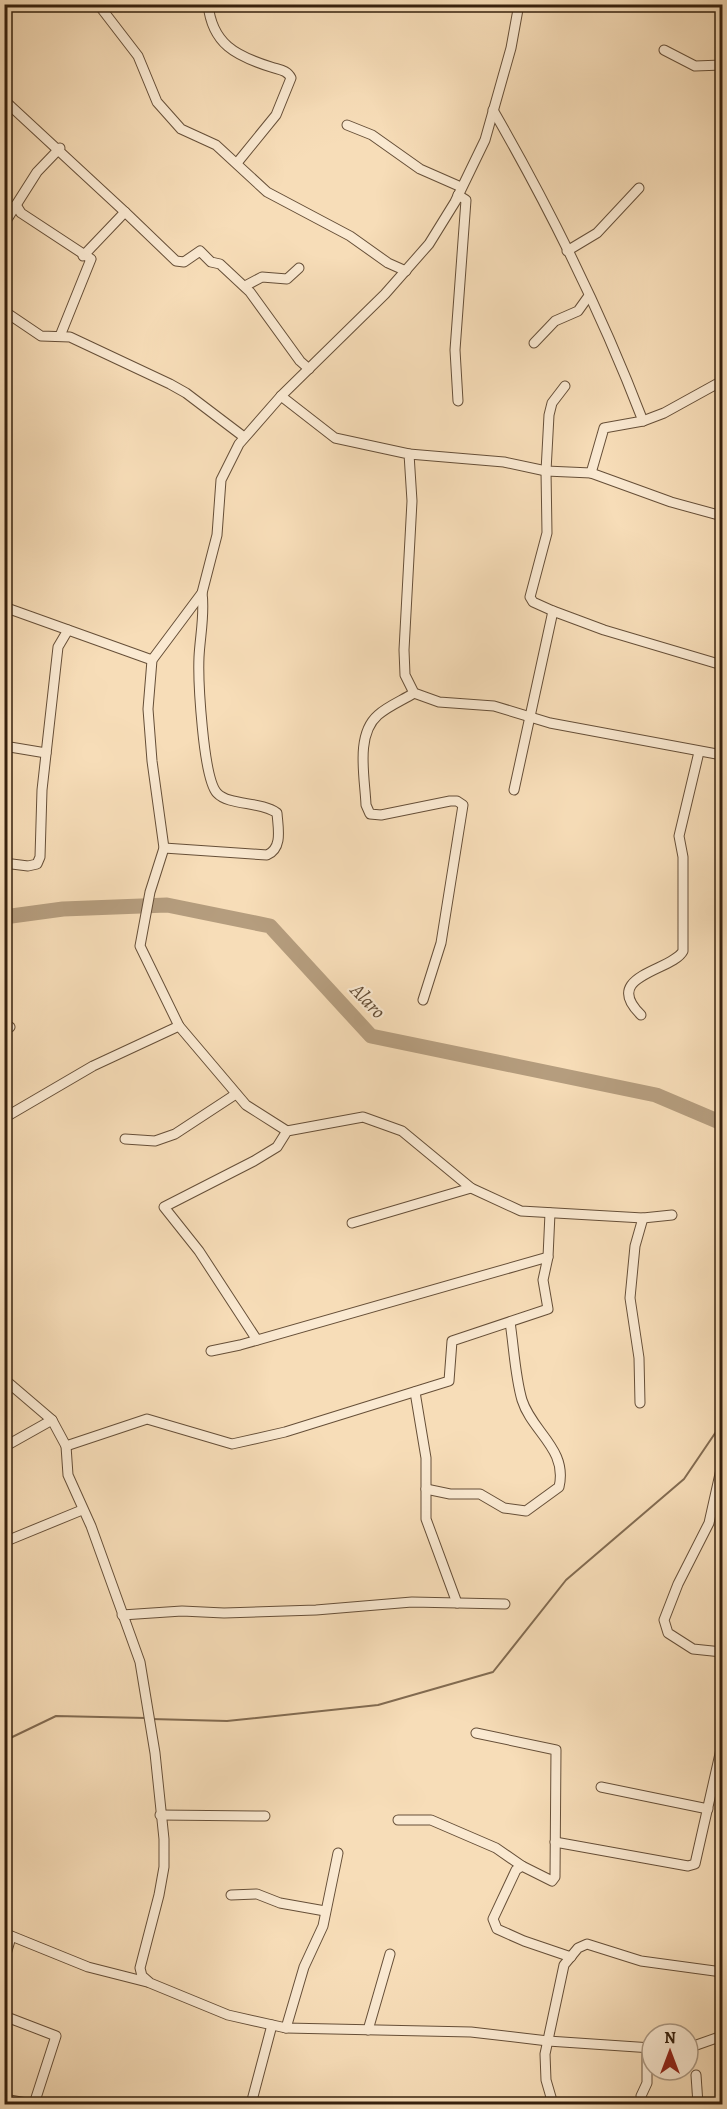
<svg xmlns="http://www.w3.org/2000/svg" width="727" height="2109" font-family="Alegreya,serif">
<rect width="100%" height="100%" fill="#f7ddb8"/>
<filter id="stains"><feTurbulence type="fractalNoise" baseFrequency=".00333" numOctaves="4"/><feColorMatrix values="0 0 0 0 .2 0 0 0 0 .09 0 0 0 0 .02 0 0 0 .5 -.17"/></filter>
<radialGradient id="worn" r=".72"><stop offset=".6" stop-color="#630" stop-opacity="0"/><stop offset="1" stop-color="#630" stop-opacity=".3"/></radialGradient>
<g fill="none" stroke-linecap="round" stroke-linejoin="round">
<g stroke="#826b51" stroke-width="2">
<polyline points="151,1719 227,1721 378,1705 493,1672 566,1580 684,1479 722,1423"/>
<polyline points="4,1741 56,1716 146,1718"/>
</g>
<polyline stroke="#b59d7e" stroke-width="15" points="4,917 63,909 167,905 270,926 371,1036 656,1095 722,1123"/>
<defs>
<g id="street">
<polyline points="98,4 138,56 157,102 181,129 216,145 267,192 350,236 388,263 406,271"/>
<path d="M 208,4 C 212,44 236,56 271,67 C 280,70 287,70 291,78 L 276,115 L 237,163"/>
<polyline points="507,4 519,7"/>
<polyline points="4,9 10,4"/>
<polyline points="664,50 695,66 722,65"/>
<polyline points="4,100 125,212"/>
<path d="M 493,110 C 550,209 602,314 643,421"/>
<polyline points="347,125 372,135 420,169 461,187"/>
<polyline points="458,195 466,200 455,350 458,401"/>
<polyline points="16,205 21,213 91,259 60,336"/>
<polyline points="4,224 37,172 60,148"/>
<polyline points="567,251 597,233 639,188"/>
<polyline points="83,256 125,212 176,261 184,262 200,251 211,262 220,264 250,292 300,361 309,369"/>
<polyline points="245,286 262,277 287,279 299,268"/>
<polyline points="4,311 41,336 70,337 170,384 186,393 244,437"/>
<polyline points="534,343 555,321 578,311 588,297"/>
<polyline points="281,396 335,438 409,454 412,501 404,650 405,675 414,693 439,702 494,706 550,723 722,755"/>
<polyline points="409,454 504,462 546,471 591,473 604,428 643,421 664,413 722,381"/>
<polyline points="591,473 671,502 722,516"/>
<polyline points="4,607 152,660"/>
<polyline points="553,611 533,602 530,597 547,533 546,471 549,415 552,403 565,386"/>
<path d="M 414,693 C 403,700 388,706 378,715 C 355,735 365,778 366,805 L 370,814 L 381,815 L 450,801 L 457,801 L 463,805 L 441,943 L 423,1000"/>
<polyline points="4,746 46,753"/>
<polyline points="514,790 553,611 604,630 722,665"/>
<path d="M 164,848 L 267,855 C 283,848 278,828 277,813 C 261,801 229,806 217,793 C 203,778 198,680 199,657 C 200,636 205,614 202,593"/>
<polyline points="4,863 28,866 37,864 40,857 42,790 58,647 68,630"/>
<path d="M 641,1015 C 600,975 673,971 683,951 L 683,857 L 679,836 L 699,752"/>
<polyline points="179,1026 246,1105 287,1131"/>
<polyline points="4,1029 10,1027"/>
<polyline points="4,1118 93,1066 179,1026 140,946 150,892 164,848 152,761 148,709 152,660 202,593 217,535 221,480 239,444 281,396 385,294 429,244 455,202 485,140 511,48 519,4"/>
<polyline points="125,1139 155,1141 175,1134 236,1094"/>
<polyline points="352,1223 471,1188"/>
<polyline points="257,1340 199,1251 164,1207 254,1161 277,1147 287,1131 363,1117 402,1131 471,1188 521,1211 643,1218 672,1215"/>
<polyline points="211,1351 240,1345 548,1257"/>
<polyline points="4,1379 52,1420 66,1446 68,1475 91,1526 140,1662 155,1753 164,1839 164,1867 159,1895 140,1968 142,1976 150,1983 228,2015 286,2028 471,2032 548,2041 652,2048"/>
<polyline points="415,1392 426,1458 426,1519 457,1603"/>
<polyline points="640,1403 639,1358 630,1298 635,1246 643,1218"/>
<polyline points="66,1446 147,1419 232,1444 285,1432 449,1381 452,1341 548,1309 543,1280 548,1257 550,1213"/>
<polyline points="4,1447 52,1420"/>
<polyline points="722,1465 709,1523 678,1584 664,1620 668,1633 693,1649 722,1652"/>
<path d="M 426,1489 L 450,1494 L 480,1494 L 504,1508 L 526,1511 L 559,1487 C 568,1449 532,1432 522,1400 C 515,1376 514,1348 510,1322"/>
<polyline points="4,1542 82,1510"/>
<polyline points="122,1615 182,1611 224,1613 316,1610 412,1602 505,1604"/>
<polyline points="476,1733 556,1750 555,1877 552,1881 522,1866 516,1870 493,1919 497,1929 524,1941 571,1957"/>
<polyline points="601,1787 708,1809"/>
<polyline points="160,1815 265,1816"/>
<polyline points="398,1820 431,1820 496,1848 522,1866"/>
<polyline points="555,1842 688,1866 695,1864 722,1745"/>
<polyline points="231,1895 257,1894 280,1903 325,1911"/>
<polyline points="4,1933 88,1967 147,1982"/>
<polyline points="4,1961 11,1937"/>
<polyline points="4,2016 56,2036 34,2104"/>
<polyline points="286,2028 304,1967 323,1926 338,1853"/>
<polyline points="368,2030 390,1954"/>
<polyline points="688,2048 722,2036"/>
<polyline points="696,2075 698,2104"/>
<polyline points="4,2099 32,2104"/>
<polyline points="251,2104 272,2025"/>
<polyline points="553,2104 546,2080 545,2054 564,1965 578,1948 587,1944 641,1961 722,1972"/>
<polyline points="642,2104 641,2096 647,2083 647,2048"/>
</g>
</defs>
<use href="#street" stroke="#664f38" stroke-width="11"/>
<use href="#street" stroke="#fae9d1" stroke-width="9"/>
</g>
<g text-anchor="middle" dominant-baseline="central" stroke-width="4.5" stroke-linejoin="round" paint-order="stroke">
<g font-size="20" font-style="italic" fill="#624c35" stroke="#fae9d1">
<text transform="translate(368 1001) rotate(46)">Alaro</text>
</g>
</g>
<rect width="727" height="2109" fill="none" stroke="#f7ddb8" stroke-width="24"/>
<rect x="6" y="6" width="715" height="2097" fill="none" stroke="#36200d" stroke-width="3"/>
<rect x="12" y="12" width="703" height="2085" fill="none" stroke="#36200d" stroke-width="1.5"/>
<g transform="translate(670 2052)"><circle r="28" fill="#fae9d1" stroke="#ac9983" stroke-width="1.5"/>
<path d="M0-4.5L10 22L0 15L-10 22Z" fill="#8f2418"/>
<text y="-9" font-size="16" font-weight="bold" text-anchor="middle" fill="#36200d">N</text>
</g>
<rect width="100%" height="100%" filter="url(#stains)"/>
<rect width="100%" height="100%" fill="url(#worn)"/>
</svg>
